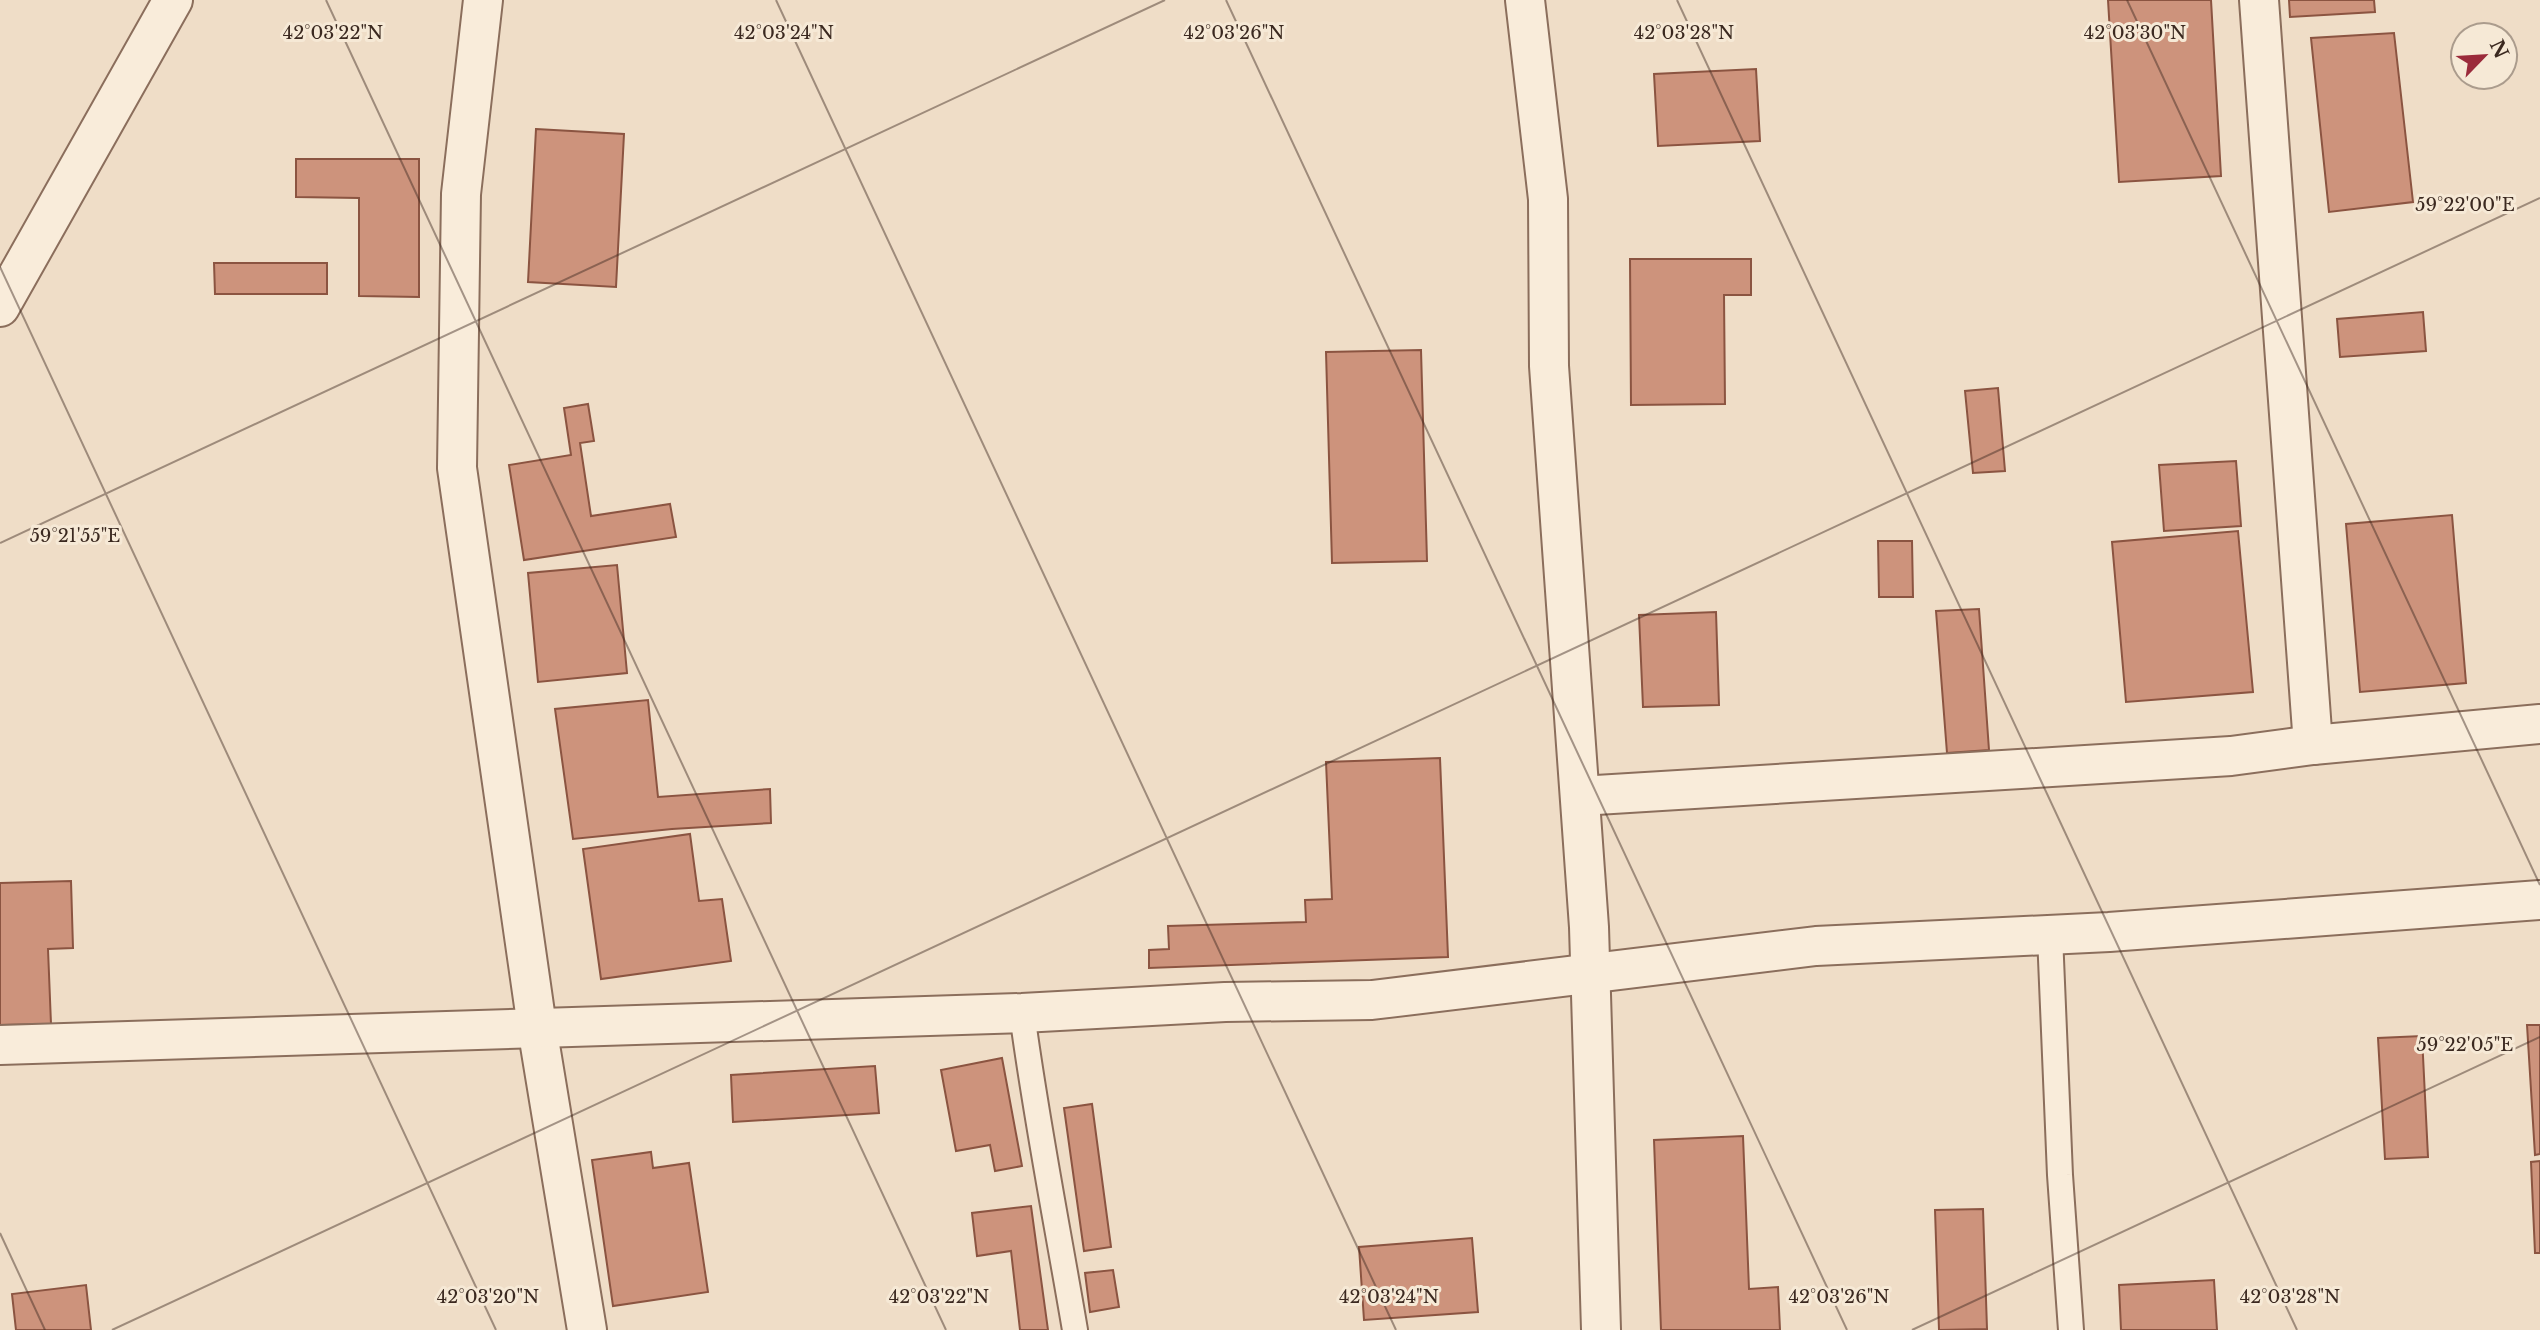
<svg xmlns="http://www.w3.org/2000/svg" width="2540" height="1330" font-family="'Libre Baskerville',serif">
<rect width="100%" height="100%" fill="#efddc7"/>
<g fill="#cd937c" stroke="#8b5441" stroke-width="2">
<polygon points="2108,0 2211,0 2221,176 2119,182"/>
<polygon points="2289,0 2374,0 2375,12 2290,17"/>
<polygon points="2394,33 2413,202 2329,212 2311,38"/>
<polygon points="1756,69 1760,141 1658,146 1654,74"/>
<polygon points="536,129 624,134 616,287 528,282"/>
<polygon points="296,159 419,159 419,297 359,296 359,198 296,197"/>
<polygon points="1630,259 1751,259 1751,295 1724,295 1725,404 1631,405"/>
<polygon points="214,263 327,263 327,294 215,294"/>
<polygon points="2423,312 2426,351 2340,357 2337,319"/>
<polygon points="1421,350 1427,561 1332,563 1326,352"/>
<polygon points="1998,388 2005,471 1973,473 1965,391"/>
<polygon points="588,404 594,441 580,443 591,516 670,504 676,537 524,560 509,465 571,455 564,408"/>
<polygon points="2236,461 2241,526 2164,531 2159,465"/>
<polygon points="2452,515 2466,683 2360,692 2346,524"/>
<polygon points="2238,531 2253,692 2126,702 2112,542"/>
<polygon points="1878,541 1912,541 1913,597 1879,597"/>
<polygon points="617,565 627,673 538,682 528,573"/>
<polygon points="1979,609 1989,750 1947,753 1936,611"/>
<polygon points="1716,612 1719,705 1643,707 1639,615"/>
<polygon points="648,700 658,797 770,789 771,823 672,829 573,839 555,709"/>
<polygon points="1440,758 1448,957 1149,968 1149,950 1169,949 1168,926 1306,922 1305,900 1332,899 1326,762"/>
<polygon points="690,834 699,901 722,899 731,961 601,979 583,849"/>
<polygon points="71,881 73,948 48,949 51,1024 0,1025 0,883"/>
<polygon points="2527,1025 2540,1025 2540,1154 2535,1155"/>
<polygon points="2422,1036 2428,1157 2385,1159 2378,1038"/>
<polygon points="1002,1058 1022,1166 995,1171 990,1145 956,1151 941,1070"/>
<polygon points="875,1066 879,1113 733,1122 731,1075"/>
<polygon points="1092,1104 1111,1247 1084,1251 1064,1108"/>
<polygon points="1743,1136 1749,1289 1778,1287 1780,1330 1661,1330 1654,1140"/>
<polygon points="651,1152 653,1168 689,1163 708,1292 613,1306 592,1160"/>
<polygon points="2540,1161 2540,1253 2535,1253 2531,1162"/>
<polygon points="1031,1206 1048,1330 1020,1330 1011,1251 977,1256 972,1213"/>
<polygon points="1983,1209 1987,1329 1939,1330 1935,1210"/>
<polygon points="1472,1238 1478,1312 1364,1320 1359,1247"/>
<polygon points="1113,1270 1119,1307 1090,1312 1085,1273"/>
<polygon points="2214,1280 2217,1330 2121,1330 2119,1285"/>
<polygon points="86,1285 91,1330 16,1330 12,1294"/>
</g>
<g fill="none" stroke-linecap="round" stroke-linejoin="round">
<defs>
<g id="lane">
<polyline points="2050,935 2060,1175 2071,1330"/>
<path d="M 1022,1013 C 1036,1119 1057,1224 1075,1330"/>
</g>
<g id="street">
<polyline points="483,0 461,194 457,468 537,1027 587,1330"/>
<polyline points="1525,0 1548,199 1549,366 1589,927 1601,1330"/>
<polyline points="2259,0 2313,745"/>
<polyline points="0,307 173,0"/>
<polyline points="1580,796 2231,756 2313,745 2540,724"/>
<polyline points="0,1045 1022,1013 1225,1002 1372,1000 1816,946 2109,932 2540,900"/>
</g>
</defs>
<use href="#lane" stroke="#8b6e5c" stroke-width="28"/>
<use href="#street" stroke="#8b6e5c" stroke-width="42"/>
<use href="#lane" stroke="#f9ecda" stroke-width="24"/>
<use href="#street" stroke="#f9ecda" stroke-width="38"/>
</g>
<path fill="none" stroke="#3b2920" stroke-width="2" stroke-opacity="0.45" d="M 326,0 L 946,1330M 776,0 L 1396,1330M 1226,0 L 1847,1330M 1677,0 L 2297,1330M 2127,0 L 2540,885M 0,267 L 496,1330M 0,543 L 1165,0M 0,1233 L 45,1330M 112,1330 L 2540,198M 1912,1330 L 2540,1037"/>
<g font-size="18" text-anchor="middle" fill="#3b2920" stroke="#f6e9d6" stroke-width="6" stroke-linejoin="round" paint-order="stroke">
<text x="333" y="39">42°03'22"N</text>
<text x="784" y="39">42°03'24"N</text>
<text x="1234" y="39">42°03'26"N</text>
<text x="1684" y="39">42°03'28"N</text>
<text x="2135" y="39">42°03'30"N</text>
<text x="2465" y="211">59°22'00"E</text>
<text x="75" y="542">59°21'55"E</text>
<text x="2465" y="1051">59°22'05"E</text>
<text x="488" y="1303">42°03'20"N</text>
<text x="939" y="1303">42°03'22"N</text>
<text x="1389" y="1303">42°03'24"N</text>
<text x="1839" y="1303">42°03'26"N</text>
<text x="2290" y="1303">42°03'28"N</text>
</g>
<g transform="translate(2484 56) rotate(65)"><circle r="33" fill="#f6e9d6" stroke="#ab9c8d" stroke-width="2"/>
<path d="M0-5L12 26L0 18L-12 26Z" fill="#9b2b3b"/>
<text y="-10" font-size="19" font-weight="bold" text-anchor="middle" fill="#3b2920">N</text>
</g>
</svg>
